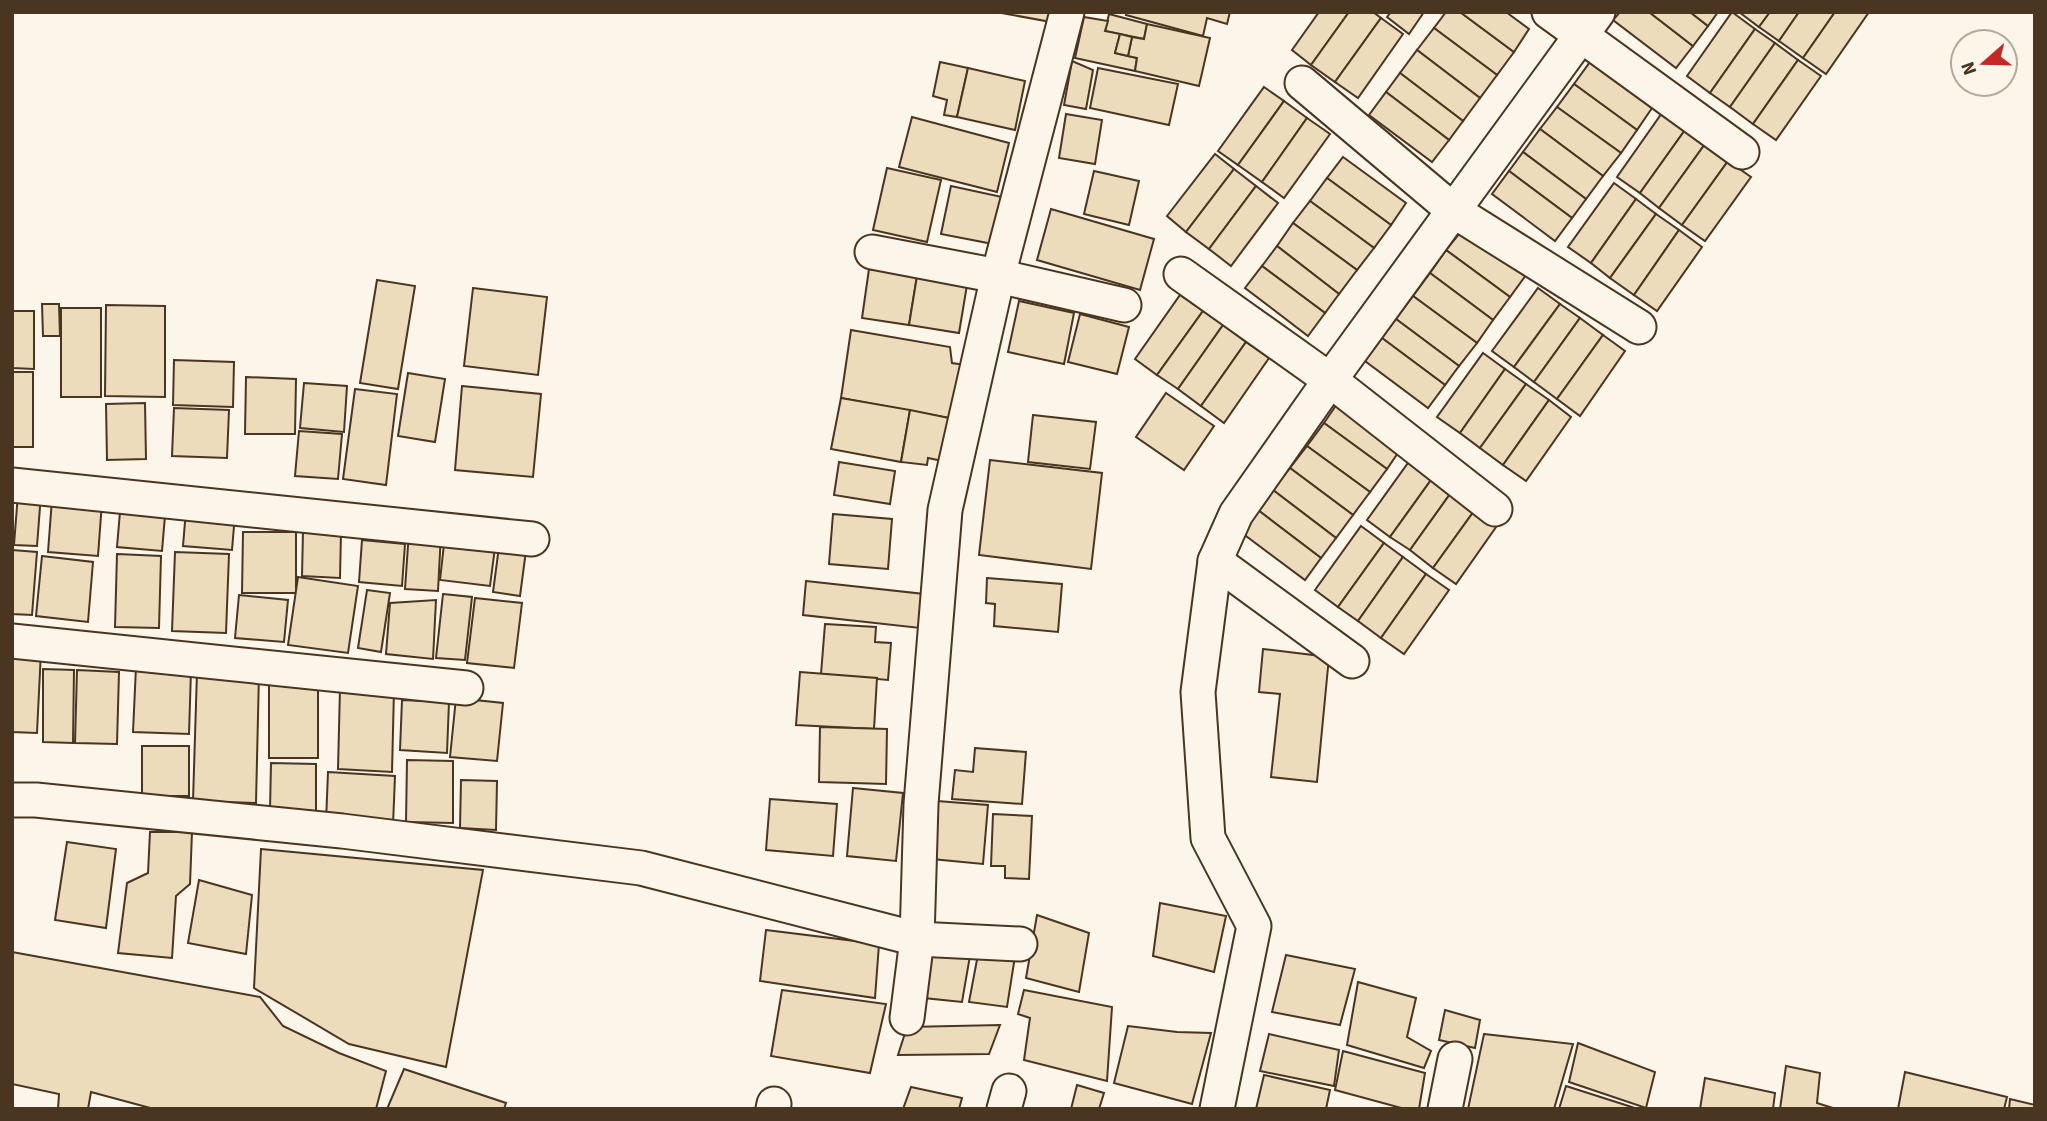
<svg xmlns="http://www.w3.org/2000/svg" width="2047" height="1121" font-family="'Source Sans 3',sans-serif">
<rect width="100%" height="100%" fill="#fbf6e9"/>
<g fill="#ecdcbc" stroke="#4a3520" stroke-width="2">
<polygon points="996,12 1052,12 1051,22"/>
<polygon points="1127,12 1230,12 1227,24 1207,18 1203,36 1126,15"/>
<polygon points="1319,12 1349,12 1311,65 1292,50"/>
<polygon points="1349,12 1373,12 1381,18 1335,82 1311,65"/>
<polygon points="1391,12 1424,12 1409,34 1387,17"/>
<polygon points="1446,12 1460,12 1514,52 1497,75 1434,28"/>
<polygon points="1460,12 1506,12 1529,29 1514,52"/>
<polygon points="1620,12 1649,12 1693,46 1676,68 1613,20"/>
<polygon points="1649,12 1690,12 1708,26 1693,46"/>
<polygon points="1690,12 1718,12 1708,26"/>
<polygon points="1732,12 1755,29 1710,93 1687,76"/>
<polygon points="1739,12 1770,12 1759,27"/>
<polygon points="1770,12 1799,12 1779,41 1759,27"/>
<polygon points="1799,12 1835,12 1803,58 1779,41"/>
<polygon points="1835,12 1869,12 1826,74 1803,58"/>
<polygon points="1109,14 1147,24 1144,39 1105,31"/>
<polygon points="1084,17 1108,21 1105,31 1120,34 1115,53 1137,58 1135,71 1075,58"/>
<polygon points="1381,18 1403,34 1358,98 1335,82"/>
<polygon points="1147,24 1210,38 1199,86 1135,71 1137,58 1128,56 1132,37 1144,39"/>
<polygon points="1434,28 1497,75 1480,98 1417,50"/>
<polygon points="1755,29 1775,43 1730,107 1710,93"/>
<polygon points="1120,34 1132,37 1128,56 1115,53"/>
<polygon points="1775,43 1798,60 1753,124 1730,107"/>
<polygon points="1417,50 1480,98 1463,121 1400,73"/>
<polygon points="1798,60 1821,76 1776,140 1753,124"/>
<polygon points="1072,61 1093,70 1086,109 1064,105"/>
<polygon points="940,62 968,68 957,117 944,115 947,100 933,96"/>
<polygon points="1590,62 1652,108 1637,130 1574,84"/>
<polygon points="968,68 1025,81 1015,130 957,117"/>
<polygon points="1098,68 1178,84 1169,125 1090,108"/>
<polygon points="1400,73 1463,121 1449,140 1386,92"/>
<polygon points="1574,84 1637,130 1621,153 1557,107"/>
<polygon points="1264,87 1284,101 1238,165 1218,151"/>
<polygon points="1386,92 1449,140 1432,162 1369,115"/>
<polygon points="1284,101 1307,118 1262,182 1238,165"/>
<polygon points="1557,107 1621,153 1603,176 1540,129"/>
<polygon points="1662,113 1685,130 1640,193 1617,177"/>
<polygon points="1066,114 1102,120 1095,164 1059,158"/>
<polygon points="912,117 1009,143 997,192 899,167"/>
<polygon points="1307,118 1330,134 1284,198 1262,182"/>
<polygon points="1540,129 1603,176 1586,199 1523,152"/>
<polygon points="1685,130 1705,144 1659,208 1640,193"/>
<polygon points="1705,144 1728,161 1682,225 1659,208"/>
<polygon points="1523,152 1586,199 1572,218 1509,171"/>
<polygon points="1215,154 1234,169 1186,232 1167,216"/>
<polygon points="1343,157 1406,203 1391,225 1327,178"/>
<polygon points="1728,161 1751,177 1705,241 1682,225"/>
<polygon points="887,168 941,180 927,242 873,230"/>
<polygon points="1234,169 1256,186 1209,249 1186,232"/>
<polygon points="1094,171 1139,181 1129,225 1084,214"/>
<polygon points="1509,171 1572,218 1555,241 1492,194"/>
<polygon points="1327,178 1391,225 1374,248 1310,201"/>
<polygon points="1614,183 1636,199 1591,263 1568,247"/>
<polygon points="951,186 1002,197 993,244 941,234"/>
<polygon points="1256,186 1278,203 1231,266 1209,249"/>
<polygon points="1636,199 1656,214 1610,278 1591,263"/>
<polygon points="1310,201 1374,248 1357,270 1293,223"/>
<polygon points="1051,209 1154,239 1140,290 1037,260"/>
<polygon points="1656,214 1679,230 1634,295 1610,278"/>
<polygon points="1293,223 1357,270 1339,294 1277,246"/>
<polygon points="1463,229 1526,275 1510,297 1446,250"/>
<polygon points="1679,230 1702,247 1657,311 1634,295"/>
<polygon points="1277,246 1339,294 1325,313 1262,266"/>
<polygon points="1446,250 1510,297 1493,320 1430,273"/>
<polygon points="1262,266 1325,313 1308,336 1245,288"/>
<polygon points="869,269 917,276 909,325 862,318"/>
<polygon points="1430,273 1493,320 1477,343 1413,296"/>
<polygon points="917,276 967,285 959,333 909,325"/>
<polygon points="377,280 415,286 398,389 360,383"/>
<polygon points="473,288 547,297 538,375 464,366"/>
<polygon points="1538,288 1560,304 1514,367 1492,351"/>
<polygon points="1180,295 1203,311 1157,375 1135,359"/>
<polygon points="1413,296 1477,343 1459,366 1396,319"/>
<polygon points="1019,301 1074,313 1064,364 1008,352"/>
<polygon points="42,304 59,304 60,336 43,336"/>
<polygon points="1560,304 1580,318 1534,382 1514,367"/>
<polygon points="106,305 165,306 165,397 105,396"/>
<rect x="61" y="308" width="40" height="89"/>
<polygon points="12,311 34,311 34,369 12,368"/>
<polygon points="1203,311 1223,325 1178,389 1157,375"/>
<polygon points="1080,314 1129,327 1117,374 1068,362"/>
<polygon points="1580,318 1603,335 1557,399 1534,382"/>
<polygon points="1396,319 1459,366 1445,385 1382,338"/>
<polygon points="1223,325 1246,342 1201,406 1178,389"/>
<polygon points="851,330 950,347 952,363 966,365 954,419 841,398"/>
<polygon points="1603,335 1625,351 1580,416 1557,399"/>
<polygon points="1382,338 1445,385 1428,408 1365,361"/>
<polygon points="1246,342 1269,358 1224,423 1201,406"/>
<polygon points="1483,353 1505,369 1460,433 1437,417"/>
<polygon points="174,360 234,362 233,407 173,405"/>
<polygon points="1505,369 1526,384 1480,448 1460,433"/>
<rect x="12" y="372" width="21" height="75"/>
<polygon points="408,373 445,379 435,442 398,436"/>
<polygon points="246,377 296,379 295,434 245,434"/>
<polygon points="304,383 347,386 344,432 300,428"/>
<polygon points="1526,384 1549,400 1503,465 1480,448"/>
<polygon points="462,386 541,394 533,477 455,470"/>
<polygon points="355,389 397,394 386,485 343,479"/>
<polygon points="1166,393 1214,426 1184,470 1136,437"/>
<polygon points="841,398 910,410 901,462 831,449"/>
<polygon points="1549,400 1571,417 1526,481 1503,465"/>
<polygon points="1339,401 1402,447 1387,469 1324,423"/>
<polygon points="145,403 146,459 107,460 106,404"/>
<polygon points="174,408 229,410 227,458 172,456"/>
<polygon points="910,410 954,419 947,462 928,458 927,465 901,462"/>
<polygon points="1033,415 1096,422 1090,469 1028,462"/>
<polygon points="1324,423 1387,469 1370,492 1307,446"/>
<polygon points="299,431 342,434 338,479 295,476"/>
<polygon points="1307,446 1370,492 1353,515 1290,468"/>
<polygon points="1413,456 1436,473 1390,537 1367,520"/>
<polygon points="990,460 1102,473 1091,569 979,555"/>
<polygon points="839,462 895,471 890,504 834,495"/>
<polygon points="1290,468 1353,515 1336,538 1273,490"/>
<polygon points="1436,473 1455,487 1410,550 1390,537"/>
<polygon points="1455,487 1479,504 1433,568 1410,550"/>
<polygon points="1273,490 1336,538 1321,558 1258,510"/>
<polygon points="18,493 41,494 37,546 14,545"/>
<polygon points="52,499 102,502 98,556 48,552"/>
<polygon points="121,500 166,504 162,551 117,547"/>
<polygon points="1479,504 1501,520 1456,584 1433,568"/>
<polygon points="186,510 235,514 232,550 183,546"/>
<polygon points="1258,510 1321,558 1305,580 1242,533"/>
<polygon points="833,514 892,519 888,569 829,564"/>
<polygon points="1361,526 1384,543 1338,607 1315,590"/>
<polygon points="303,531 341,532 340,578 302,576"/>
<polygon points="409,531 441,533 438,591 405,589"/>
<polygon points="243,532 296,532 296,593 242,593"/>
<polygon points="445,535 496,540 490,586 440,580"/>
<polygon points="500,539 527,543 520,596 493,592"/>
<polygon points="362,540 405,544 402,586 359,582"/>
<polygon points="1384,543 1403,557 1358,621 1338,607"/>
<polygon points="12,550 37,552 32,615 12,614"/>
<polygon points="175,552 229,554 226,633 172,631"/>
<polygon points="117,554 161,556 159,628 115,627"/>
<polygon points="42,556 93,562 88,622 36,616"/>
<polygon points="1403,557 1426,574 1381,638 1358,621"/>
<polygon points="1426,574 1449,590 1404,654 1381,638"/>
<polygon points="298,577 358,586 348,653 288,645"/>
<polygon points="987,578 1062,584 1058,632 994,626 995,604 986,603"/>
<polygon points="806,581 924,594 920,628 803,615"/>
<polygon points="367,590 390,593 381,652 358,648"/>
<polygon points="443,594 472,597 465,660 436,658"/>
<polygon points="239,595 288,600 284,642 235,638"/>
<polygon points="475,598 522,603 514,668 467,663"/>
<polygon points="436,600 433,659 386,654 390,603"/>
<polygon points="825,624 876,627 875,642 891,643 888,680 821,674"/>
<polygon points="1263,649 1329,657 1317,782 1271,777 1280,694 1259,692"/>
<polygon points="12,650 41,651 37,733 12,732"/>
<polygon points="136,667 191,670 189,734 133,732"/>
<polygon points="43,669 74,670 73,743 43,742"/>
<polygon points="77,670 119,672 117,744 75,743"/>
<polygon points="197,672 259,673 256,803 193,801"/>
<polygon points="800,672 877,678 874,729 796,725"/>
<rect x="269" y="681" width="49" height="77"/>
<polygon points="340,688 394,690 392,772 338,769"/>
<polygon points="456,698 503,703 497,761 450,757"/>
<polygon points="402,700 449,702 447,753 400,750"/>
<polygon points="820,727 887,729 886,784 819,782"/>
<rect x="142" y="746" width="47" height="50"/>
<polygon points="975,748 1026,752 1022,804 952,799 955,770 973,772"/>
<polygon points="407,760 453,761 453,823 406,822"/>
<polygon points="271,763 316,764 316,811 270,810"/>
<polygon points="328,772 395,776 393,825 326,822"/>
<polygon points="461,780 497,781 496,830 460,828"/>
<polygon points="853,788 903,793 896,861 847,856"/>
<polygon points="770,799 837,804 833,856 766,850"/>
<polygon points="937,801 988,805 983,864 932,859"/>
<polygon points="993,814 1032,816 1029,879 1005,878 1005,866 991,866"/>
<polygon points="150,832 192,832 190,884 176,896 172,958 118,953 127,883 148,873"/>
<polygon points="67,842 116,849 106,928 55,920"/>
<polygon points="261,849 483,870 446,1067 349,1044 254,988"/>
<polygon points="199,880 252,895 246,954 188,943"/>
<polygon points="1160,903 1226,916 1214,972 1153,956"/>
<polygon points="1037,915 1089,933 1079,992 1026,978"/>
<polygon points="766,930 879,944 875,998 760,981"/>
<polygon points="932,947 971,950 962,1002 924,998"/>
<polygon points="979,949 1016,950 1007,1007 969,1002"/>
<polygon points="12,952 260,997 283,1026 339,1053 386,1071 376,1109 154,1109 91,1092 88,1109 58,1109 59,1094 12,1084"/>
<polygon points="1286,955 1355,969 1340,1025 1272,1012"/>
<polygon points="1358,982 1416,998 1407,1037 1431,1051 1424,1068 1347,1045"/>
<polygon points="782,990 886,1004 870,1073 771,1056"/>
<polygon points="1024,990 1112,1007 1107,1081 1024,1060 1030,1018 1018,1014"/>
<polygon points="1445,1010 1480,1020 1475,1048 1439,1040"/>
<polygon points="1000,1025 989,1054 898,1055 907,1027"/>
<polygon points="1128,1026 1177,1032 1211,1033 1192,1104 1114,1083"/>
<polygon points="1269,1034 1339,1050 1334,1086 1260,1071"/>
<polygon points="1484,1034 1573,1044 1554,1109 1468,1109"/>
<polygon points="1578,1043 1655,1072 1646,1108 1569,1082"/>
<polygon points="1343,1051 1425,1073 1419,1109 1405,1109 1335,1090"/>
<polygon points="1786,1066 1820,1073 1817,1103 1836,1109 1780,1109"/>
<polygon points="404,1069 506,1103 504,1109 387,1109"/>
<polygon points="1905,1072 2007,1097 2004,1109 1898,1109"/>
<polygon points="1264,1075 1330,1090 1326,1109 1256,1109"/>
<polygon points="1705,1078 1775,1093 1773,1109 1700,1109"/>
<polygon points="1077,1085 1104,1093 1099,1109 1071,1109"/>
<polygon points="1566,1086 1638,1109 1559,1109"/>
<polygon points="911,1087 962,1098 959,1109 903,1109"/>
<polygon points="2010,1099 2035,1105 2035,1109 2009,1109"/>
</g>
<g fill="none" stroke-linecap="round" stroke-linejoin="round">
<defs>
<g id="street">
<polyline points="1549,12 1742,152"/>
<polyline points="1302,83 1454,211 1639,327"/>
<polyline points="872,252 998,276 1124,305"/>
<polyline points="1181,274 1330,380 1495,509"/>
<polyline points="12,485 532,539"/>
<polyline points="1215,561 1352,661"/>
<polyline points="12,641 466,688"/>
<polyline points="12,800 36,800 342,831 641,868 917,939 1020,944"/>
<polyline points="907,1018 917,939 921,804 945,510 998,276 1067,12"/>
<polyline points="773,1109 774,1104"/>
<polyline points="1004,1109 1009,1091"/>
<polyline points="1217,1109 1254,926 1208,838 1198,692 1215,561 1236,514 1330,380 1598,12"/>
<polyline points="1445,1109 1455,1059"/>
</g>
</defs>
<use href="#street" stroke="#4a3520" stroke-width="37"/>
<use href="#street" stroke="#fbf6e9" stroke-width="33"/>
</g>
<rect width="2047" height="1121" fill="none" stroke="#4a3520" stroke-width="28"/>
<g transform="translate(1984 63) rotate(250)"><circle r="33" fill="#fbf6e9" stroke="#b4a999" stroke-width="2"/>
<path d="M0-5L12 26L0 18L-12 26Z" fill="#c62828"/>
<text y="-10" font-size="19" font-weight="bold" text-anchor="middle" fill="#4a3520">N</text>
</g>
</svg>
